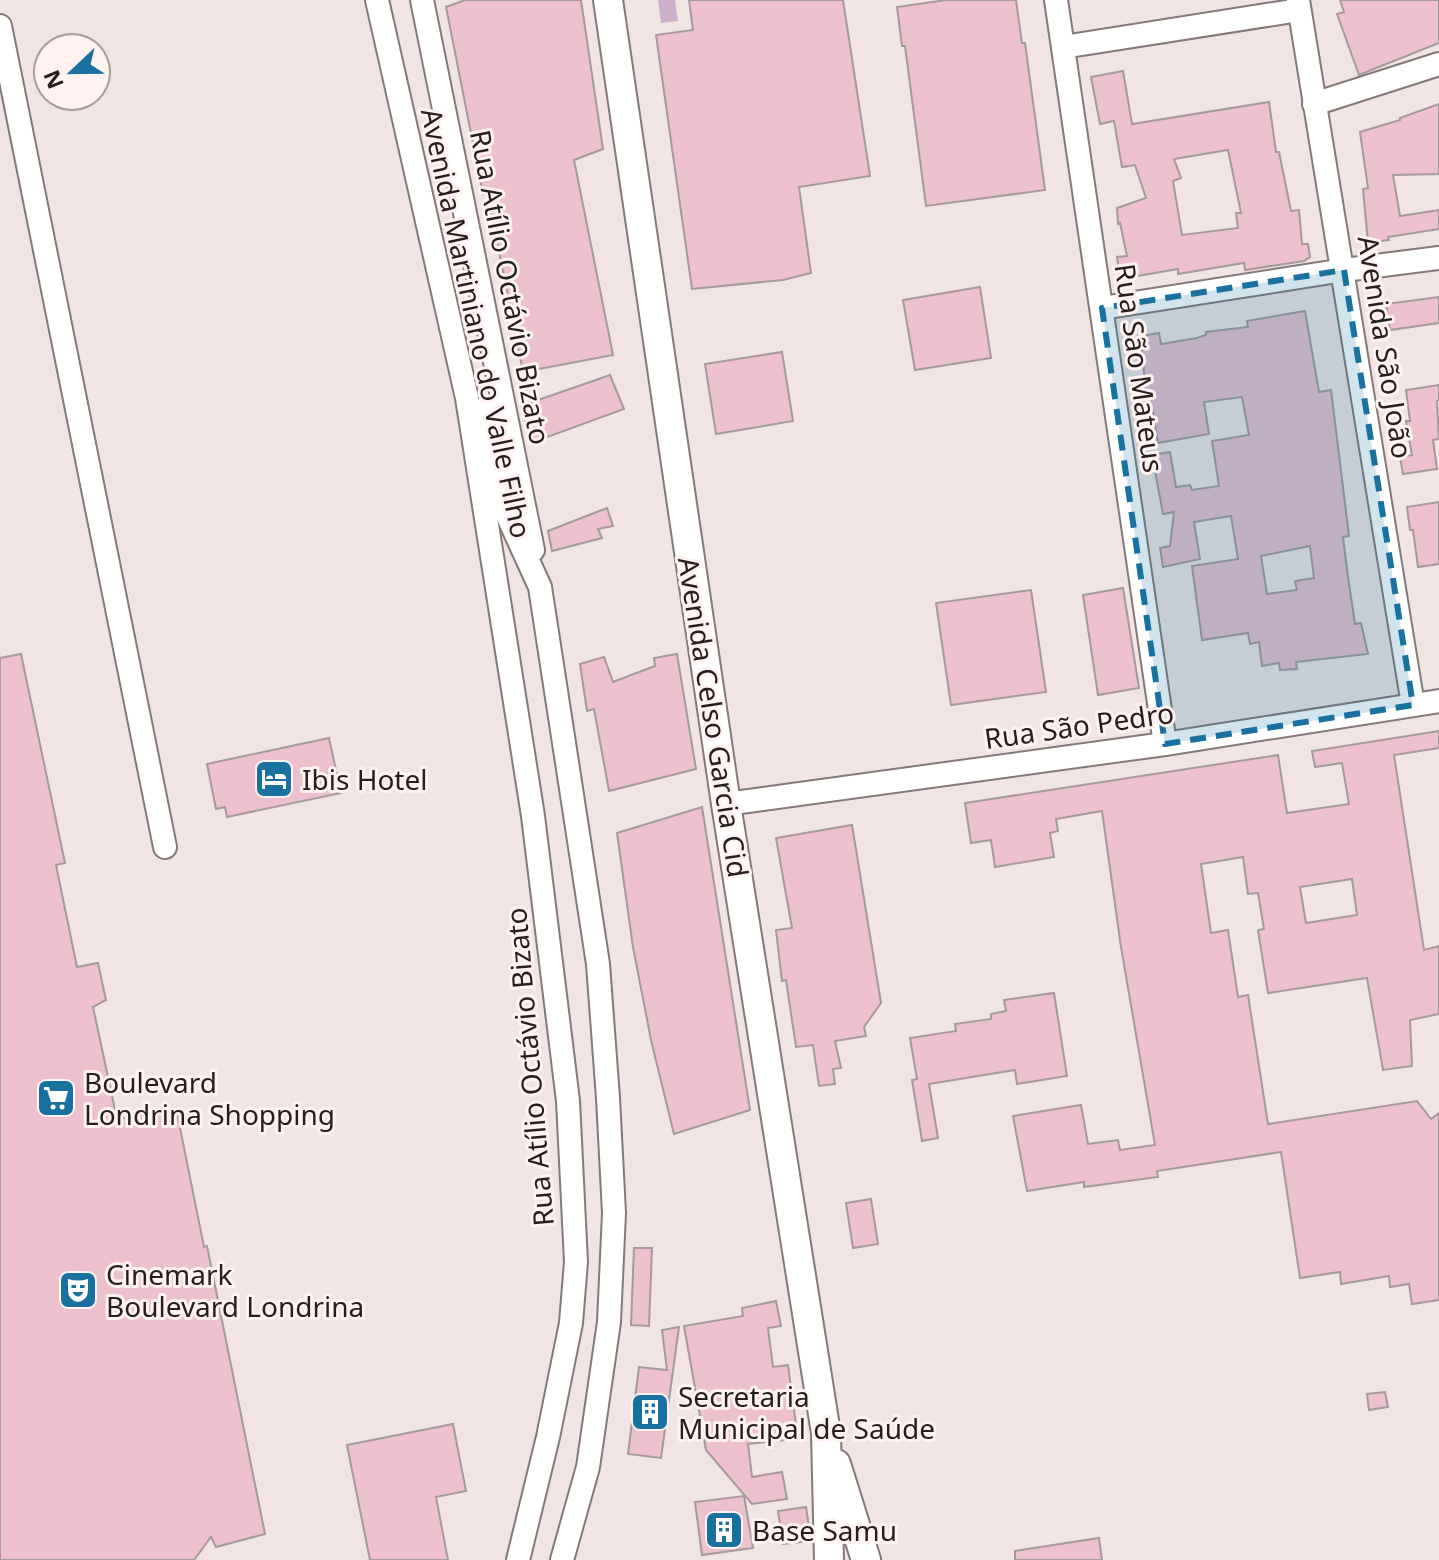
<svg xmlns="http://www.w3.org/2000/svg" width="1439" height="1560" font-family="'Noto Sans',sans-serif">
<rect width="100%" height="100%" fill="#f1e5e3"/>
<polygon fill="#ceafcb" points="658,0 675,0 678,21 661,23"/>
<g fill="#ecc0cc" stroke="#a4999c" stroke-width="2" fill-rule="evenodd">
<polygon points="465,0 581,0 603,149 574,160 613,355 523,372 487,192 483,194 446,7"/>
<polygon points="689,0 843,0 870,176 799,187 811,273 783,280 692,289 656,35 693,30"/>
<polygon points="946,0 1016,0 1022,43 1025,43 1045,190 926,206 905,46 902,46 897,7"/>
<polygon points="1340,0 1439,0 1439,43 1359,75 1337,14 1344,12"/>
<path d="M 1123,71 L 1132,124 L 1269,102 L 1276,152 L 1279,152 L 1291,211 L 1299,210 L 1302,244 L 1308,244 L 1310,257 L 1304,261 L 1245,270 L 1244,263 L 1178,274 L 1178,269 L 1120,279 L 1117,257 L 1127,256 L 1120,223 L 1118,224 L 1117,208 L 1146,198 L 1135,165 L 1122,167 L 1114,121 L 1100,124 L 1091,77 ZM 1228,150 L 1241,213 L 1236,213 L 1238,228 L 1182,235 L 1173,181 L 1181,178 L 1174,159 Z"/>
<polygon points="1439,104 1439,174 1393,175 1400,216 1439,210 1439,229 1388,237 1389,240 1368,243 1363,189 1368,188 1360,132 1400,120 1400,118"/>
<polygon points="980,287 991,358 915,370 903,300"/>
<polygon points="1439,297 1439,323 1390,330 1386,304"/>
<path d="M 1305,311 L 1319,392 L 1331,390 L 1349,536 L 1343,537 L 1348,577 L 1355,624 L 1361,623 L 1368,654 L 1296,662 L 1297,669 L 1280,670 L 1279,663 L 1262,666 L 1259,642 L 1250,644 L 1248,633 L 1202,640 L 1192,566 L 1238,559 L 1231,516 L 1194,522 L 1200,559 L 1163,567 L 1160,548 L 1170,546 L 1174,512 L 1163,514 L 1152,455 L 1170,452 L 1176,487 L 1190,485 L 1192,490 L 1219,486 L 1212,441 L 1249,435 L 1242,397 L 1204,402 L 1209,434 L 1158,443 L 1152,407 L 1147,408 L 1141,336 L 1159,333 L 1161,344 L 1197,338 L 1206,335 L 1206,332 L 1248,327 L 1247,321 ZM 1310,546 L 1314,578 L 1295,581 L 1297,590 L 1267,594 L 1261,556 Z"/>
<polygon points="782,352 793,421 716,434 705,364"/>
<polygon points="610,375 624,409 531,443 521,406"/>
<polygon points="1439,385 1439,400 1437,401 1439,439 1433,440 1437,469 1403,474 1400,457 1412,455 1406,421 1410,421 1406,390"/>
<polygon points="1439,502 1439,564 1418,567 1413,530 1410,530 1407,507"/>
<polygon points="607,508 613,526 598,529 602,538 552,551 548,531"/>
<polygon points="1123,588 1139,688 1098,695 1083,595"/>
<polygon points="1031,590 1046,692 951,705 936,603"/>
<polygon points="21,654 65,863 56,865 77,967 98,963 106,1000 93,1007 117,1119 176,1108 204,1247 207,1246 265,1534 216,1547 211,1537 194,1560 0,1560 0,658"/>
<polygon points="677,654 696,769 609,791 594,709 587,711 580,664 604,657 613,682 655,666 654,658"/>
<path d="M 1439,731 L 1439,748 L 1394,755 L 1424,950 L 1439,946 L 1439,1014 L 1410,1020 L 1412,1066 L 1383,1070 L 1367,978 L 1268,993 L 1258,930 L 1264,929 L 1258,893 L 1248,894 L 1243,857 L 1201,864 L 1211,933 L 1228,930 L 1238,997 L 1248,995 L 1268,1124 L 1417,1101 L 1431,1119 L 1439,1113 L 1439,1300 L 1412,1304 L 1409,1284 L 1390,1287 L 1389,1276 L 1341,1284 L 1340,1272 L 1300,1278 L 1281,1152 L 1157,1171 L 1158,1177 L 1084,1187 L 1084,1182 L 1027,1191 L 1013,1116 L 1081,1105 L 1088,1144 L 1118,1140 L 1120,1150 L 1155,1145 L 1121,947 L 1102,811 L 1056,819 L 1058,831 L 1050,833 L 1054,857 L 995,867 L 991,840 L 971,843 L 965,803 L 1278,755 L 1287,813 L 1349,804 L 1342,763 L 1315,767 L 1312,751 ZM 1352,879 L 1357,915 L 1306,923 L 1300,887 Z"/>
<polygon points="329,738 341,793 227,817 225,807 216,809 207,764"/>
<polygon points="702,807 750,1110 674,1134 651,1040 633,947 617,833"/>
<polygon points="852,825 881,1003 864,1027 866,1036 835,1041 841,1068 833,1069 835,1084 819,1086 813,1045 796,1047 786,980 782,981 776,930 792,928 776,838"/>
<polygon points="1054,993 1067,1076 1017,1084 1015,1070 929,1084 938,1138 922,1141 912,1080 917,1079 910,1038 956,1031 955,1024 991,1019 991,1014 1006,1011 1004,1000"/>
<polygon points="871,1199 878,1244 853,1248 846,1203"/>
<polygon points="634,1248 652,1248 649,1326 631,1325"/>
<polygon points="776,1301 781,1326 768,1328 773,1367 788,1365 796,1425 783,1426 784,1440 748,1444 752,1477 782,1472 787,1499 752,1504 706,1450 684,1326 743,1316 742,1308"/>
<polygon points="679,1327 661,1458 628,1454 639,1367 667,1370 662,1330"/>
<polygon points="1385,1392 1388,1407 1369,1410 1367,1394"/>
<polygon points="453,1424 466,1491 436,1497 448,1560 370,1560 347,1445"/>
<polygon points="744,1496 753,1548 702,1555 695,1502"/>
<polygon points="806,1507 811,1541 783,1544 778,1511"/>
<polygon points="1099,1538 1102,1560 1015,1560 1015,1551"/>
</g>
<g fill="none" stroke-linecap="round" stroke-linejoin="round">
<defs>
<g id="minor">
<polyline points="377,0 467,398 533,816 568,1101 576,1262 571,1323 548,1437 518,1560"/>
<polyline points="422,0 533,550"/>
<polyline points="1056,0 1165,744"/>
<polyline points="1298,0 1413,705"/>
<polyline points="0,26 165,847"/>
<polyline points="1063,47 1299,10"/>
<polyline points="1314,104 1439,64"/>
<polyline points="1102,308 1344,270 1439,258"/>
<polyline points="484,409 503,506 540,587 598,964 608,1098 614,1213 609,1322 588,1467 562,1560"/>
<polyline points="726,804 1165,744 1439,701"/>
</g>
<g id="major">
<polyline points="608,0 726,804 826,1433 829,1560"/>
<polyline points="836,1464 866,1560"/>
</g>
</defs>
<use href="#minor" stroke="#847977" stroke-width="26"/>
<use href="#major" stroke="#847977" stroke-width="32"/>
<use href="#minor" stroke="#fff" stroke-width="22"/>
<use href="#major" stroke="#fff" stroke-width="28"/>
</g>
<path fill="#1971a0" fill-opacity="0.2" stroke="#1971a0" stroke-width="6" stroke-dasharray="16 10" stroke-linejoin="round" d="M 1344,270 L 1413,705 L 1165,744 L 1102,308 Z"/>
<defs>
<symbol id="hotel-square" viewBox="-11 -11 22 22"><rect x="-9" y="-9" width="18" height="18" rx="4" fill="#1971a0" stroke="#fff2f0"/><path d="M-6-4.5h1.5V1H6V5H4.5V3h-9V5H-6ZM-4 0a1.8 1.8 0 1 1 3.6 0ZM.5 0V-2.5h3Q6-2.5 6 0Z" fill="#fff"/></symbol>
<symbol id="supermarket-square" viewBox="-11 -11 22 22"><rect x="-9" y="-9" width="18" height="18" rx="4" fill="#1971a0" stroke="#fff2f0"/><path d="M-6-5.5h2.5l.6 2H6L4.5 2H-2.5L-4.4-4H-6ZM-1.5 3.2a1.3 1.3 0 1 0 .1 0ZM3 3.2a1.3 1.3 0 1 0 .1 0Z" fill="#fff"/></symbol>
<symbol id="theatre-square" viewBox="-11 -11 22 22"><rect x="-9" y="-9" width="18" height="18" rx="4" fill="#1971a0" stroke="#fff2f0"/><path d="M-5-5.5Q0-4 5-5.5V0Q5 5 0 6Q-5 5-5 0ZM-3.3-2.5H-1v1.5H-3.3ZM1-2.5H3.3v1.5H1ZM-2.8 1Q0 5.5 2.8 1Z" fill="#fff"/></symbol>
<symbol id="building-square" viewBox="-11 -11 22 22"><rect x="-9" y="-9" width="18" height="18" rx="4" fill="#1971a0" stroke="#fff2f0"/><path d="M-4-6H4V6H1V3H-1V6H-4ZM-2.5-4.3h1.7v1.8h-1.7ZM.8-4.3h1.7v1.8H.8ZM-2.5-1h1.7V.8h-1.7ZM.8-1h1.7V.8H.8Z" fill="#fff"/></symbol>
</defs>
<g fill-rule="evenodd">
<use href="#hotel-square" x="252" y="757" width="44" height="44"/>
<use href="#supermarket-square" x="34" y="1076" width="44" height="44"/>
<use href="#theatre-square" x="56" y="1268" width="44" height="44"/>
<use href="#building-square" x="628" y="1390" width="44" height="44"/>
<use href="#building-square" x="702" y="1508" width="44" height="44"/>
</g>
<g text-anchor="middle" dominant-baseline="central" stroke-width="6" stroke-linejoin="round" paint-order="stroke">
<g font-size="28" fill="#231f1e" stroke="#fff2f0">
<text transform="translate(511 287) rotate(79)">Rua Atílio Octávio Bizato</text>
<text transform="translate(477 323) rotate(78)">Avenida Martiniano do Valle Filho</text>
<text transform="translate(1386 347) rotate(81)">Avenida São João</text>
<text transform="translate(1140 368) rotate(82)">Rua São Mateus</text>
<text transform="translate(714 717) rotate(81)">Avenida Celso Garcia Cid</text>
<text transform="translate(1079 725) rotate(-8)">Rua São Pedro</text>
<text transform="translate(529 1067) rotate(-95)">Rua Atílio Octávio Bizato</text>
</g>
<g font-size="28" fill="#231f1e" stroke="#fff2f0" text-anchor="start">
<text x="302" y="779">Ibis Hotel</text>
<text x="84" y="1082">Boulevard<tspan x="84" dy="32">Londrina Shopping</tspan></text>
<text x="106" y="1274">Cinemark<tspan x="106" dy="32">Boulevard Londrina</tspan></text>
<text x="678" y="1396">Secretaria<tspan x="678" dy="32">Municipal de Saúde</tspan></text>
<text x="752" y="1530">Base Samu</text>
</g>
</g>
<g transform="translate(72 72) rotate(248)"><circle r="38" fill="#fff2f0" stroke="#a79e9c" stroke-width="2"/>
<path d="M0-6L14 30L0 20L-14 30Z" fill="#1971a0"/>
<text y="-12" font-size="22" font-weight="bold" text-anchor="middle" fill="#231f1e">N</text>
</g>
</svg>
